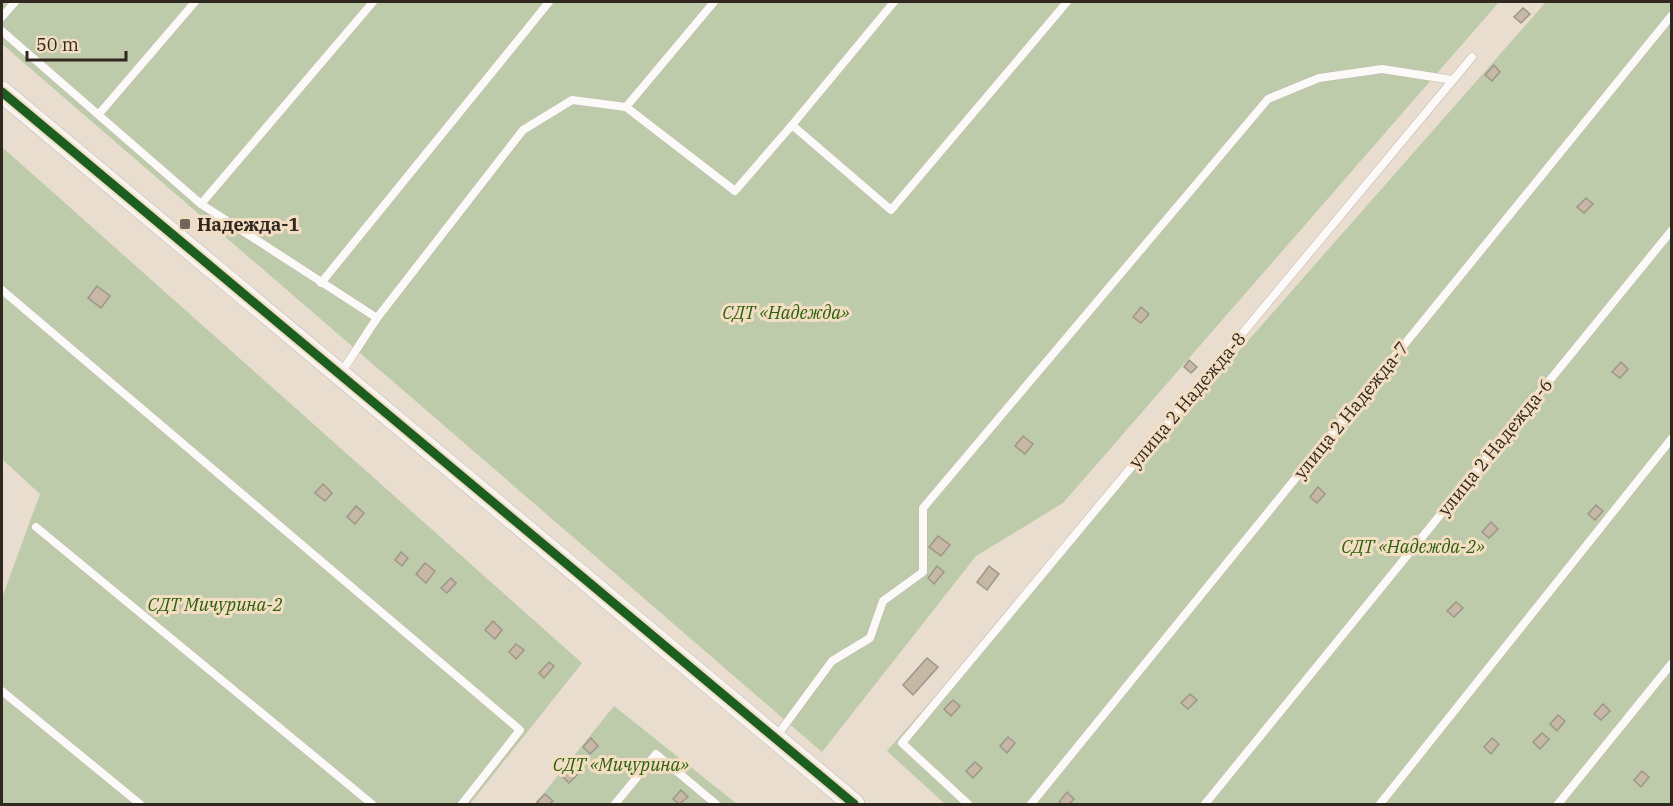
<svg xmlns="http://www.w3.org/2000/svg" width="1673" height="806" font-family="'IBM Plex Serif',serif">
<rect width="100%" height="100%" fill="#e8ddce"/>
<g fill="#bdcbaa">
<polygon points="2,2 1499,2 1063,503 976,556 822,752 2,44"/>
<polygon points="1546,2 1671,2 1671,804 945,804 887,751"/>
<polygon points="2,147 582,663 470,804 2,804 2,598 40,494 2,459"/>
<polygon points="614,706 737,804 535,804"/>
</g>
<g fill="#c6b8a5" stroke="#9e968a" stroke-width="1.5">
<polygon points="1523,8 1530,14 1521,23 1514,17"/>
<polygon points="1494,65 1500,72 1492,81 1485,75"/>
<polygon points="1586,198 1593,204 1584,213 1577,207"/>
<polygon points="97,286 110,296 101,308 88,298"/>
<polygon points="1141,307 1149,314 1141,323 1133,317"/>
<polygon points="1189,360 1197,367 1191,373 1184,367"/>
<polygon points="1621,362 1628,369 1620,378 1612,372"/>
<polygon points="1023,436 1033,444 1025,454 1015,446"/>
<polygon points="323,484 332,493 325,501 315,493"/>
<polygon points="1318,487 1325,494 1317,503 1310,497"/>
<polygon points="1596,505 1603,511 1595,520 1588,514"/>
<polygon points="356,506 364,513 355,524 347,517"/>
<polygon points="1491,522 1498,529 1489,538 1482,532"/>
<polygon points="938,536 950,545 941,556 929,547"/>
<polygon points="401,552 408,558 402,566 395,560"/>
<polygon points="425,563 435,571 426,583 416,574"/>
<polygon points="937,566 944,572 934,584 928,578"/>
<polygon points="989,566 999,574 987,590 977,582"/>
<polygon points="451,578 456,583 447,593 441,588"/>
<polygon points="1456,602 1463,608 1454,617 1447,611"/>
<polygon points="493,621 502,630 495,639 485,630"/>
<polygon points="516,644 524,650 516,659 509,652"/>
<polygon points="927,658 938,667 913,695 903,685"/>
<polygon points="549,662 554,666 544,678 539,673"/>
<polygon points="1190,694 1197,700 1188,709 1181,703"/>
<polygon points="953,700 960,706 951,716 944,709"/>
<polygon points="1603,704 1610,711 1601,720 1594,714"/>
<polygon points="1558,715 1565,721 1557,731 1550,724"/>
<polygon points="1542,733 1549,739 1540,749 1533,742"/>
<polygon points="1008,737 1015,743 1007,753 1000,746"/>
<polygon points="591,738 598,746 590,754 583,747"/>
<polygon points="1492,738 1499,744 1491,754 1484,747"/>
<polygon points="975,762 982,768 973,778 966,771"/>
<polygon points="570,768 577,775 569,783 562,776"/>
<polygon points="1642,771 1649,777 1641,787 1634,780"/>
<polygon points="681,790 688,797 679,804 673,799"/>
<polygon points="1067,792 1074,799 1069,804 1062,804 1059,802"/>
<polygon points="545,794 553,801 549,804 540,804 537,802"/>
</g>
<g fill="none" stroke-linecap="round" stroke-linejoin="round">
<defs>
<g id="lane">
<polyline points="2,17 15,2"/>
<polyline points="2,31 201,204 377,318"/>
<polyline points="626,107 714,2"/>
<polyline points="99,114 195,2"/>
<polyline points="792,125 894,2"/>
<polyline points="201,204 373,2"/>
<polyline points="321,283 549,2"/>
<polyline points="2,290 520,730 462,804"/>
<polyline points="341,373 377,318 523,130 572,100 626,107 735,191 792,125 891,210 1067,2"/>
<polyline points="36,527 372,804"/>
<polyline points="2,691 140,804"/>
<polyline points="776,737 832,661 870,638 883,601 923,572 923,508 1268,99 1319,78 1382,69 1453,80"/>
<polyline points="615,804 656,754 716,804"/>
<polyline points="968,804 902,743 1472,57"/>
<polyline points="1031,804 1672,15"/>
<polyline points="1205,804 1672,230"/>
<polyline points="1380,804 1672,438"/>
<polyline points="1558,804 1672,663"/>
</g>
<polyline id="secondary" points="2,92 854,804"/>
</defs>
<use href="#lane" stroke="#c3baae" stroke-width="9"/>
<use href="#secondary" stroke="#c3baae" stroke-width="22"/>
<use href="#lane" stroke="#fcfaf8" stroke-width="8"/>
<use href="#secondary" stroke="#f7f4f1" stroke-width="21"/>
<defs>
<polyline id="cycleway" points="2,92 854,804"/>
</defs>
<use href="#cycleway" stroke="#f3dec3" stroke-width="13"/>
<use href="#cycleway" stroke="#1b5e20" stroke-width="9"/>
</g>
<rect fill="#70675c" stroke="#f3dec3" stroke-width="2" x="179" y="218" width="12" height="12" rx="3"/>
<g text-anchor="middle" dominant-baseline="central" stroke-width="6" stroke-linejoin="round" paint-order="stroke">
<g font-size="18" font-weight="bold" fill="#30281e" stroke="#f3dec3" text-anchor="start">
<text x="197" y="224">Надежда-1</text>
</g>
<g font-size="18" font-style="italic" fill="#2b600a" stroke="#f3dec3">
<text x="786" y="312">СДТ «Надежда»</text>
<text x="1413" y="546">СДТ «Надежда-2»</text>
<text x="215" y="604">СДТ Мичурина-2</text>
<text x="621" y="764">СДТ «Мичурина»</text>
</g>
<g font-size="18" fill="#30281e" stroke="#f3dec3">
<text transform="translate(1187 400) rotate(-50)">улица 2 Надежда-8</text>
<text transform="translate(1351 410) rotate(-51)">улица 2 Надежда-7</text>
<text transform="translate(1495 447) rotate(-51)">улица 2 Надежда-6</text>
</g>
</g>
<rect width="1673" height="806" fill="none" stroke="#30281e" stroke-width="6"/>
<path d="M27 51v9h99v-9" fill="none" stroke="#30281e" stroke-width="3"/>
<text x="36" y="51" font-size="18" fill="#30281e" stroke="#f3dec3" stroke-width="4.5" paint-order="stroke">50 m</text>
</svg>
